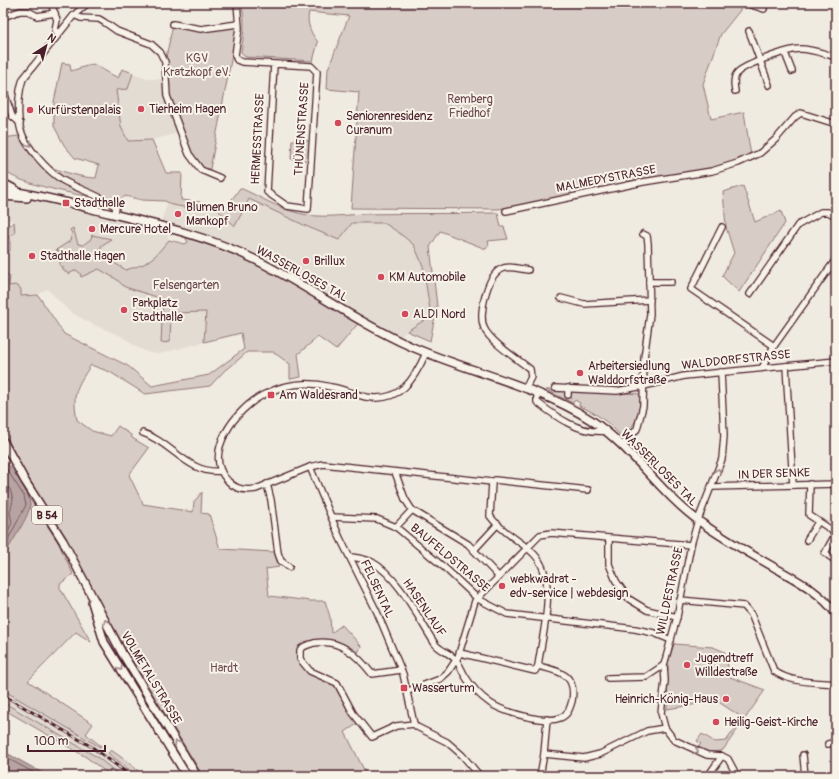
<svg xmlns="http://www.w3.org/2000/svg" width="839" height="779" font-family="Pangolin,sans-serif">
<rect width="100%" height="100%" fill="#f0ebe0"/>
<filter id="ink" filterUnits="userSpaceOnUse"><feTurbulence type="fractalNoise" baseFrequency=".025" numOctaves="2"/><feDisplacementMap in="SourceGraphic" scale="8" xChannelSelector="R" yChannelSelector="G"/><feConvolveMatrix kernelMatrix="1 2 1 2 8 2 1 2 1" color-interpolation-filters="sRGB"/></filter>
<g filter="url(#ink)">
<g fill="#e3dcd2">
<polygon points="133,73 150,79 166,79 182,132 152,140 128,141 121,127 116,90 127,89"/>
<polygon points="11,196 47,198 159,226 168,202 173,205 198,210 200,202 210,203 235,225 249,199 308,227 339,240 352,223 384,223 398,232 414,245 423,266 431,316 396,339 308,289 166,228 169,240 155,256 144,264 133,266 125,287 163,299 170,342 171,313 206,312 204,342 159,354 150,353 138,348 121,336 96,326 70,312 47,289 38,295 32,294 26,297 20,296 20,293 9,286 4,273 3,255 8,237 14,227 14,222 3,217 3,199"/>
<polygon points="3,690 76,731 126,766 137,776 121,776 97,757 3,702"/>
</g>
<g fill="#d8cdc6" stroke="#917678">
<path d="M 241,3 L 725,3 L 741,9 L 721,34 L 703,84 L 711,119 L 744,112 L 751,156 L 711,171 L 642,182 L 620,179 L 597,183 L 590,193 L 498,209 L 351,208 L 359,92 L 327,89 L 328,69 L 349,16 L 309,12 C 306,23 311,34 318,42 L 313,61 L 246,57 L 241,52 C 244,36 246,19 241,3 Z"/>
<polygon points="173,24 201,29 238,24 209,174 194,163 171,109 165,62"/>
<path d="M 62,63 L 70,64 L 71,71 L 93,64 L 118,78 L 122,69 L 133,73 L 128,89 L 116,90 L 121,127 L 128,141 L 152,140 L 166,173 L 182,173 L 181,200 L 200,202 L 198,210 L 173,205 L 165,201 L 142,200 L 125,196 L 119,202 C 100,199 10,184 4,169 C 0,162 3,146 3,138 L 18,136 C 37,160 42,166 72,174 C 80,176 88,178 96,178 L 99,165 L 75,158 L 64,145 L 54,126 L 54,102 Z"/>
<polygon points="292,140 310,141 309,161 291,159"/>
<polygon points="743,186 755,222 781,211 785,223 739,292 722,276 734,253 726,227 723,192"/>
<path d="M 240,188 C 259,196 277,208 298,213 C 320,219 342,215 364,214 C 409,213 454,214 498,213 L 501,227 L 504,227 L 508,239 L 488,241 L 489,245 L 486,249 L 440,231 L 430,247 L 437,306 L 430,341 L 407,331 L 431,316 L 423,266 L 414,245 L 398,232 L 384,223 L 352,223 L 339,240 L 308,227 L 249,199 L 235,226 L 216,208 L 217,206 L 225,209 Z"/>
<path d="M 14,222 L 15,233 L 8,237 L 10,239 L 10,251 L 3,255 L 4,273 L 10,276 L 9,286 L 15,285 L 21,289 L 21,296 L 38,295 L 64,334 L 128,366 L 152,386 L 209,375 L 244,349 L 241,333 L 204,342 L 206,312 L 171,313 L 170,342 L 161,343 L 163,299 L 125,287 L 116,279 L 99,269 L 81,277 L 80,273 L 76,270 L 69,274 L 63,270 L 63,267 L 60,266 L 60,252 L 56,250 L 70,241 L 72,233 L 70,230 L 73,228 L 78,244 L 83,245 L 91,239 L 92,235 L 111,239 L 101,246 L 101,255 L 126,270 L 144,264 L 155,256 L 169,240 L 185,244 L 188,242 L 182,232 L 231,249 L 361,320 L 336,350 L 318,337 L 298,354 L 301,377 L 290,379 L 290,364 L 273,352 L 247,352 L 230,367 L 226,369 L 210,386 L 145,394 L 110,372 L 91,365 C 76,387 72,394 77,420 L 92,431 L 111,436 L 118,426 L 131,435 L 132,438 L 149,448 L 129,475 L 143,504 L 193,512 L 194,502 L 202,492 L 201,513 L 209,514 L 220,549 L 274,552 L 279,567 L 266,569 L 269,596 L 311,601 L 325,601 L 330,617 L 331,633 L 342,625 L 361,646 L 358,653 C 340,643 322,636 302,644 L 296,655 L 301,665 L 307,670 L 334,683 L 357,724 L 345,732 L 367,776 L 203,776 L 137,668 L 18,461 L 3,428 L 3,230 Z"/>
<path d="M 563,389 L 566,396 L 573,390 L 641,394 C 641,410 636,428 621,436 C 608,422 597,413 579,406 L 580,403 L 575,400 L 573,403 L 546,390 Z"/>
<polygon points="27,495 58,542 73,574 60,584 60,588 91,642 76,632 28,681 93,724 86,734 101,746 100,747 3,690 3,557 21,525 30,505"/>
<path d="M 674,644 L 713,647 L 725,652 L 730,677 L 765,690 L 723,750 C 713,753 707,752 697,748 L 701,744 L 697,741 L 702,734 L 715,742 L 726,741 L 743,718 L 717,701 L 667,709 L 668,663 Z"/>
<polygon points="3,702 97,757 121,776 111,776 86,757 3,709"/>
<polygon points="111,750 128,762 144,776 137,776 108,753"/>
</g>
<g fill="#b7a4a2" stroke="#8b6f72">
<path d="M 3,463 L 8,464 C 15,475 29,491 30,505 C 30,515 9,547 3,557 L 3,532 L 8,522 L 5,511 C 13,502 6,495 3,486 C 1,480 3,469 3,463 Z"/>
<polygon points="3,751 48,776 15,776 3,770"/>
</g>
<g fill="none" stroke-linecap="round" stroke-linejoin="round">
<g stroke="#76545b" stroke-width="1">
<polyline points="3,467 6,468 24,496 26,505 3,549"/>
<polyline points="3,485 10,489 13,500 10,512 12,523 8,531 3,533"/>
<polyline points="3,756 40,776"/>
</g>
<defs>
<g id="minor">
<polyline points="51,3 57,20 55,30 58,35"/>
<path d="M 88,3 L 74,15 L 23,79 C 18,93 17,117 21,131 C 26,147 48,171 62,180 C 78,189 96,194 112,204 L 116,207 L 115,214"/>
<polyline points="237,3 239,28 235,55 237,60 242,62 311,66 317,72 308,209 287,206 267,192 274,64"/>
<polyline points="745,3 764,9"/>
<polyline points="74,15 81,18 99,19 104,22 117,31 151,44 160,52 165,62 167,96 189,154 201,170 220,178"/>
<polyline points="3,17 20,11 28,11 37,16 55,13"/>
<polyline points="173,24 201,29 238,24"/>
<polyline points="749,31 769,85"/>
<polyline points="785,53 792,71"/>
<polyline points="3,89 12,116 20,123"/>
<path d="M 735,91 C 734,86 733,78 737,73 C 743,65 789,49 800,49 C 812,49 825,54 836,57"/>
<polyline points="506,211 643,182 712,171 738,163 760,153 776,139 795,117 801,113 836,124"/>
<polyline points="722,227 691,289 774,346"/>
<polyline points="649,282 671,282"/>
<polyline points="750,294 798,225 821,212 828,212 836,216"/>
<polyline points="561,298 584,304 650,300"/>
<path d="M 426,353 C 414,380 400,403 366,397 C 354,394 343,389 331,387 C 308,381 284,384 263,395 C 237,408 201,454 228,481 C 235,489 245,491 256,489 L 310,467 L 323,464 L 492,482 L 495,480 L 588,490"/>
<polyline points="786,366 793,485"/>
<polyline points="762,368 774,346 836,259"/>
<polyline points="721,372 724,436 722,459 698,520 691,545 677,617 664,665 665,681 661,713 665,728 674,740 707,755 722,756 728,759 737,776"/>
<polyline points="555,388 617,391 644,386 684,376 836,361"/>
<path d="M 525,389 L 531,377 L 530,369 C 518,359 491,343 484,328 C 478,315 487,276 501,269 C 509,265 519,269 528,270"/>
<path d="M 537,394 L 537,402 C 557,418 580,434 606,431"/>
<polyline points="568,395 568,388"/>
<path d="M 143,433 C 171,442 189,475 221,471"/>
<polyline points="623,445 637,429 643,406 644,358 650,314 648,243 647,236 643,234"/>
<polyline points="310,467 340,538 377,612 403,674 414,724"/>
<polyline points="395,472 405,499 412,510 468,544 499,577"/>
<path d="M 492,482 L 490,516 C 501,532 521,541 534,554 C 559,580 542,635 538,666"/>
<polyline points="267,484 271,500 278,553 281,561 289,567"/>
<polyline points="810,484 809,515 836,533"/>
<polyline points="712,487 836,484"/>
<polyline points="332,517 377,519 396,527 446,569 478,599 507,614 635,629 654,633 671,640"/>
<polyline points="396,527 412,510"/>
<polyline points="831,530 836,525"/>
<polyline points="836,533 825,553 836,561"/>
<polyline points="609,539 609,564 616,581 629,599 647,610 677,617"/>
<polyline points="807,540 818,522"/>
<polyline points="474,550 498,524"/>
<path d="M 351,557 C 358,558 365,559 372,562 C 399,577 418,618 435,644 C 441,651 450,653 456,660 C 460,665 462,671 465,676 C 471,686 480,696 490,703 C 503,712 545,724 560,718 C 568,715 570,708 572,701 C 577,674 559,671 538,666 L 535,671 L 460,653"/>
<path d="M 680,600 L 744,606 L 751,614 L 774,671 C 790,683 816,682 836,684"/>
<path d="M 401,670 L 372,674 C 358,656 340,638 314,643 C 308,645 304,645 300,650 L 300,659 L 310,671 L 337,683 L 353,713 L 372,737 L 396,726 L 414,724 L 417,727 L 447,742 L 462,755 L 480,776"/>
<polyline points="608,678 646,677 664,665"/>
<polyline points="408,691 440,679 448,672 458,657 475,601 540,535 551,533 691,545"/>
<polyline points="828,744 836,742"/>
<polyline points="544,754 584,758 600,754 647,731 665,728"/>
<polyline points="803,755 805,776"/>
<polyline points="540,776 544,754 547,719"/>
<polyline points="708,776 722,756"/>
</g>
<g id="major">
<polyline points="3,183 16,190"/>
<path d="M 3,190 C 35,194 66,202 96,210 C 150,223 206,235 256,260 C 308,286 356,322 410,346 C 469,372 536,385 591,420 C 633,448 659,492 699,521 C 722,538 747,552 772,566 C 796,580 820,591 836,614"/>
<polyline points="3,196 27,198"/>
<polyline points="3,441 25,481 63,541 122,653 197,776"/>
<polyline points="92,602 104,642 187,776"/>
</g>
</defs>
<use href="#minor" stroke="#4a1f2b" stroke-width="8"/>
<use href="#major" stroke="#4a1f2b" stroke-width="10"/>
<use href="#minor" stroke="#f7f3e8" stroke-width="5.5"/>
<use href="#major" stroke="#f7f3e8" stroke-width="7"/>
<defs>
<polyline id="rail" points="3,695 92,747 131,776"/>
</defs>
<use href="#rail" stroke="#4a1f2b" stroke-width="3"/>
<use href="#rail" stroke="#f7f3e8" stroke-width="1.5" stroke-dasharray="4.5" stroke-linecap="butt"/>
</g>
<defs><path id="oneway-chevron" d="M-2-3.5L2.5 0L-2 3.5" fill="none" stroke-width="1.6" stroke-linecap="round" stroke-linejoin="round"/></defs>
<g stroke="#a0898a">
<use href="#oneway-chevron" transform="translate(29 144) rotate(58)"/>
<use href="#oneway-chevron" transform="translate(718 471) rotate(-70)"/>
<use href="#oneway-chevron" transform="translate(106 622) rotate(-117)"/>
<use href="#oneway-chevron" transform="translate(120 668) rotate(58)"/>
<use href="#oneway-chevron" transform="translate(177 743) rotate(-121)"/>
<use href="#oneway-chevron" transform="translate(696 751) rotate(21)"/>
</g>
</g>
<g fill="#d1495b" stroke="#f7f3e8" stroke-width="1.5">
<circle cx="141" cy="109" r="4"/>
<circle cx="30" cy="110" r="4"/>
<circle cx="338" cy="123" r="4"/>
<rect x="62" y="199" width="8" height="8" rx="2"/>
<circle cx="178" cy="214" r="4"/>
<circle cx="92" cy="229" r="4"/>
<circle cx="32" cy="256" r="4"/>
<circle cx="306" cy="261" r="4"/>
<circle cx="381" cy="277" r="4"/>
<circle cx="124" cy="310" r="4"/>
<circle cx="405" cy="314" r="4"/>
<circle cx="580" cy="373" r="4"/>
<rect x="267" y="391" width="8" height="8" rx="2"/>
<circle cx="502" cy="586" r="4"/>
<circle cx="687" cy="665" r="4"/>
<rect x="400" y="684" width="8" height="8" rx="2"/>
<circle cx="726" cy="699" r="4"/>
<circle cx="716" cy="722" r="4"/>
</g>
<g text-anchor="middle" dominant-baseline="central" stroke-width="4" stroke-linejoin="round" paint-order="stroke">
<rect fill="#f7f3e8" stroke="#7e5f64" stroke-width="1" x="32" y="506" width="30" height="18" rx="3"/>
<g font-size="11" font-weight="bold" fill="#4a1f2b">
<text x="47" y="515">B 54</text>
</g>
<g font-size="12" fill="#6e4a52" stroke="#f7f3e8">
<text x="197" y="58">KGV<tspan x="197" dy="14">Kratzkopf eV.</tspan></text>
<text x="470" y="99">Remberg<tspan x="470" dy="14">Friedhof</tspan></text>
<text x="186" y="285">Felsengarten</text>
<text x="224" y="668">Hardt</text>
</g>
<g font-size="12" fill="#4a1f2b" stroke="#f7f3e8" text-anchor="start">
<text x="149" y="109">Tierheim Hagen</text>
<text x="38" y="110">Kurfürstenpalais</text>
<text x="346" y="116">Seniorenresidenz<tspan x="346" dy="14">Curanum</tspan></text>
<text x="74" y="203">Stadthalle</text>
<text x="186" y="207">Blumen Bruno<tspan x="186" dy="14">Mankopf</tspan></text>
<text x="100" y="229">Mercure Hotel</text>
<text x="40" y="256">Stadthalle Hagen</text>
<text x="314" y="261">Brillux</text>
<text x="389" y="277">KM Automobile</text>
<text x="132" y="303">Parkplatz<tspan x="132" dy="14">Stadthalle</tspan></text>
<text x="413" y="314">ALDI Nord</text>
<text x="588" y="366">Arbeitersiedlung<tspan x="588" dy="14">Walddorfstraße</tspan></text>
<text x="279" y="395">Am Waldesrand</text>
<text x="510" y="579">webkwadrat -<tspan x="510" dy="14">edv-service | webdesign</tspan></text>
<text x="695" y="658">Jugendtreff<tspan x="695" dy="14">Willdestraße</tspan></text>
<text x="412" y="688">Wasserturm</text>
<text x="718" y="699" text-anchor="end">Heinrich-König-Haus</text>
<text x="724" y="722">Heilig-Geist-Kirche</text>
</g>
<g font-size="12" fill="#4a1f2b" stroke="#f7f3e8">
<text transform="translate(302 129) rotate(-86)">THÜNENSTRASSE</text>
<text transform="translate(258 139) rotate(-87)">HERMESSTRASSE</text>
<text transform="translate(606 179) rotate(-11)">MALMEDYSTRASSE</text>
<text transform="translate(302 274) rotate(29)">WASSERLOSES TAL</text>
<text transform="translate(736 360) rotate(-6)">WALDDORFSTRASSE</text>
<text transform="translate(659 468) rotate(45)">WASSERLOSES TAL</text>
<text transform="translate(774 474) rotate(-2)">IN DER SENKE</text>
<text transform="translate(450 558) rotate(40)">BAUFELDSTRASSE</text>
<text transform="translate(377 589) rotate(65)">FELSENTAL</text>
<text transform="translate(670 591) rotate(-78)">WILLDESTRASSE</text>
<text transform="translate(424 608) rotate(56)">HASENLAUF</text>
<text transform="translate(151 678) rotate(59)">VOLMETALSTRASSE</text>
</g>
</g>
<rect width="839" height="779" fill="none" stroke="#f7f3e8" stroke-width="16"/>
<rect x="8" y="8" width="823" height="763" fill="none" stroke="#4a1f2b" stroke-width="1.5" filter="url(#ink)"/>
<g transform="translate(46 46) rotate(36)" stroke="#f7f3e8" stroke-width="3" paint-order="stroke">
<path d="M0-3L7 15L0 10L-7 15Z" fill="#4a1f2b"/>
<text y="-6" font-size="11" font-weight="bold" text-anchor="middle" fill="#4a1f2b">N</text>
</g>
<path d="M28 745v6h77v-6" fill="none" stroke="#4a1f2b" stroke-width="2"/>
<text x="34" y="745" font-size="12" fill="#4a1f2b" stroke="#f7f3e8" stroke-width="3" paint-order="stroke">100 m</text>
</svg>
